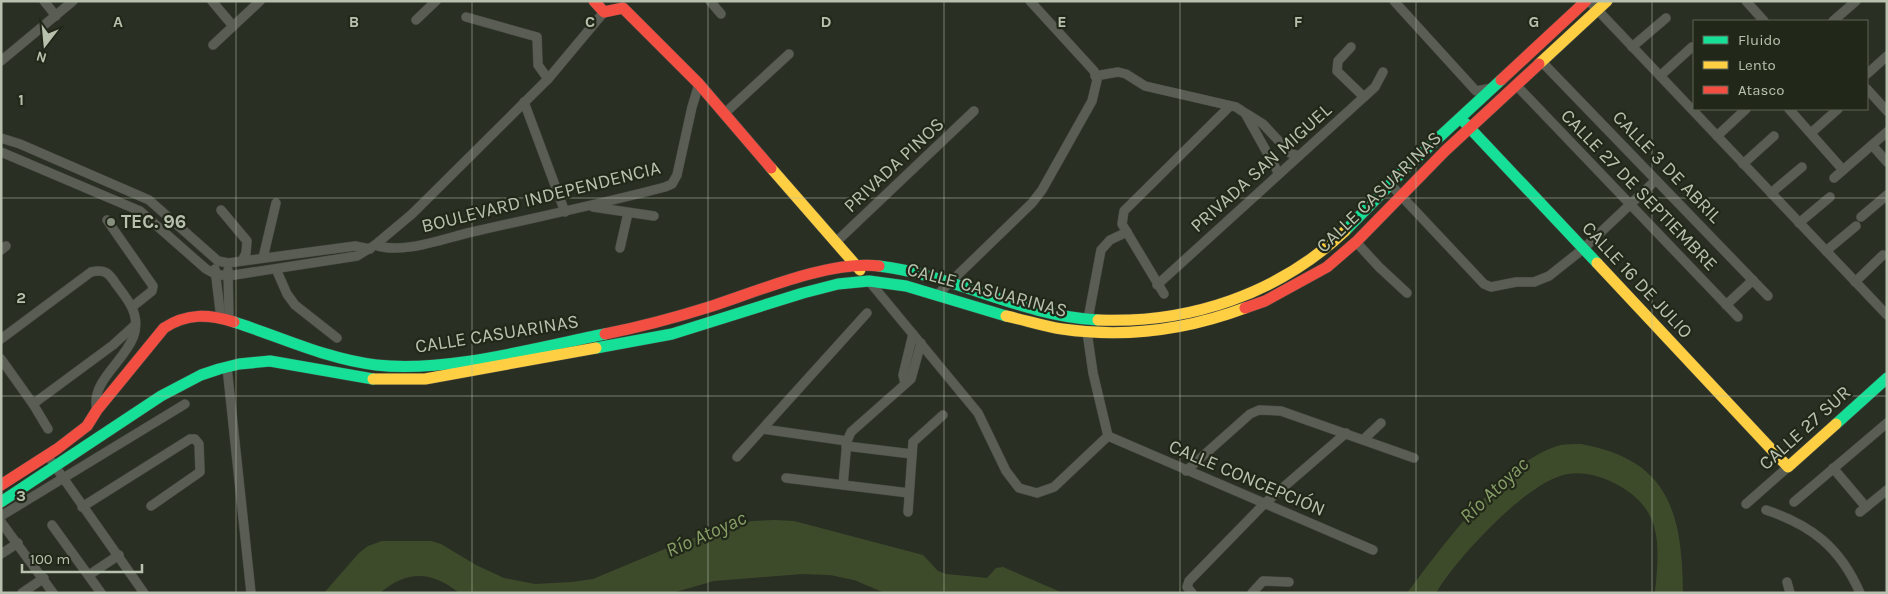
<svg xmlns="http://www.w3.org/2000/svg" width="1888" height="594" font-family="Karla,sans-serif">
<rect width="100%" height="100%" fill="#2a2f24"/>
<g fill="#3e4b2b">
<path d="M 1581,444 C 1669,460 1682,512 1683,593 L 1655,593 C 1660,541 1663,506 1610,481 C 1592,473 1573,470 1555,478 C 1519,492 1456,559 1436,593 L 1407,593 C 1441,548 1505,459 1561,445 C 1567,444 1574,444 1581,444 Z"/>
<path d="M 775,520 L 794,521 L 923,555 L 938,571 L 946,574 L 987,578 L 996,568 L 1003,567 L 1063,593 L 885,593 L 854,580 L 830,575 L 802,574 L 714,581 L 672,593 L 459,593 C 432,571 407,570 380,593 L 324,593 L 359,553 L 368,546 L 382,541 L 431,541 L 441,544 L 476,565 L 504,578 L 535,584 L 572,582 L 593,579 L 684,541 L 752,521 Z"/>
</g>
<g fill="none" stroke-linecap="round" stroke-linejoin="round">
<defs>
<g id="street">
<polyline points="44,1 56,16"/>
<polyline points="212,1 233,26"/>
<polyline points="710,1 721,14"/>
<polyline points="1394,1 1476,91 1492,88"/>
<polyline points="1589,1 1887,315"/>
<polyline points="1746,1 1764,21"/>
<polyline points="466,17 537,37 538,65 548,79"/>
<polyline points="416,20 436,1"/>
<polyline points="1833,21 1856,1"/>
<polyline points="213,45 260,1"/>
<polyline points="1351,47 1338,61 1337,71 1364,97"/>
<polyline points="1632,47 1666,18"/>
<polyline points="1,61 73,1"/>
<polyline points="1542,62 1768,296"/>
<polyline points="1867,74 1887,56"/>
<polyline points="1095,76 1118,72 1126,74 1145,86 1236,107 1245,113 1279,174"/>
<polyline points="1660,76 1692,47"/>
<polyline points="1517,86 1738,317"/>
<polyline points="1867,89 1887,111"/>
<polyline points="524,102 565,212"/>
<polyline points="1789,109 1843,170"/>
<polyline points="725,113 789,54"/>
<polyline points="1247,114 1263,124 1290,153 1299,156"/>
<polyline points="1811,133 1838,109"/>
<polyline points="1717,136 1746,109"/>
<polyline points="1,138 20,144 149,200 218,261 228,263 355,246 370,249"/>
<polyline points="1872,145 1887,162"/>
<path d="M 1,152 L 140,211 L 206,269 L 215,274 L 228,276 L 357,256 L 375,245 C 402,255 445,238 472,232 C 537,217 601,204 665,187 L 672,184 L 677,175 L 692,107 L 699,84"/>
<polyline points="1743,164 1774,136"/>
<polyline points="1834,178 1887,132"/>
<polyline points="1390,184 1484,284 1491,287 1516,282 1534,282 1549,276 1583,249 1656,180"/>
<polyline points="1771,193 1802,167"/>
<polyline points="593,207 654,216"/>
<polyline points="221,210 247,241 246,253 242,261"/>
<polyline points="1861,217 1887,195"/>
<polyline points="107,220 153,286 152,291 132,307"/>
<polyline points="1799,223 1830,197"/>
<polyline points="836,242 974,111"/>
<polyline points="1356,242 1379,267 1407,293"/>
<polyline points="375,245 412,214 548,79 604,12"/>
<polyline points="620,248 628,213"/>
<polyline points="1,250 6,246"/>
<polyline points="1826,251 1856,226"/>
<polyline points="263,258 276,203"/>
<polyline points="215,269 221,319"/>
<polyline points="276,269 287,294 295,305 337,338"/>
<polyline points="228,270 229,320"/>
<polyline points="869,281 978,413 1006,471 1019,488 1037,493 1054,487 1108,436"/>
<polyline points="1855,282 1883,255"/>
<polyline points="1157,285 1375,87 1383,72"/>
<polyline points="1164,294 1122,224 1124,211 1229,107"/>
<polyline points="937,295 1032,203 1042,190 1092,101 1097,80 1094,71 1030,1"/>
<polyline points="1726,305 1753,280"/>
<polyline points="1088,319 1101,250 1110,240 1127,232"/>
<polyline points="1087,332 1093,373 1108,436"/>
<path d="M 1,339 L 91,272 C 105,269 109,273 116,284 C 121,291 127,298 131,306 C 154,349 87,372 97,410"/>
<polyline points="1,359 33,404 48,429"/>
<polyline points="227,367 251,593"/>
<polyline points="905,384 903,375 913,334"/>
<polyline points="33,404 113,345 135,325"/>
<polyline points="763,429 847,441"/>
<polyline points="1108,436 1373,550"/>
<polyline points="1364,439 1381,423"/>
<polyline points="846,446 912,454"/>
<polyline points="737,457 867,313"/>
<polyline points="52,462 144,593"/>
<polyline points="1833,468 1866,507"/>
<polyline points="1186,471 1250,414 1259,410 1281,411 1414,458"/>
<polyline points="786,478 909,493"/>
<polyline points="843,485 847,441 851,432 911,379 921,343"/>
<polyline points="1794,502 1887,423"/>
<polyline points="1746,504 1788,467"/>
<polyline points="82,507 190,439 195,439 199,444 200,472 151,506"/>
<path d="M 1766,510 C 1811,525 1840,547 1860,593"/>
<polyline points="908,512 913,442 943,415"/>
<polyline points="1860,512 1887,490"/>
<polyline points="1,516 185,404"/>
<polyline points="1,522 53,593"/>
<polyline points="52,525 101,593"/>
<polyline points="1,554 18,543"/>
<polyline points="89,575 119,555"/>
<polyline points="1787,582 1790,593"/>
<polyline points="22,593 44,578"/>
<polyline points="1192,593 1187,587 1189,581 1264,504 1346,433"/>
<polyline points="1252,593 1263,581 1289,582"/>
</g>
<g id="fast">
<polyline points="1465,123 1597,263"/>
<polyline points="1345,231 1407,167 1501,80"/>
<path d="M 879,266 C 954,275 1021,316 1098,320"/>
<path d="M 234,322 C 281,337 326,359 376,365 C 446,373 535,348 605,334"/>
<polyline points="596,348 672,334 803,293 838,284 869,281 906,286 1006,316"/>
<polyline points="1836,424 1887,378"/>
<polyline points="1,502 161,396 201,375 219,369 239,364 270,361 373,379"/>
</g>
<g id="slow">
<polyline points="1539,64 1607,1"/>
<polyline points="771,168 860,270"/>
<polyline points="1597,263 1788,467 1836,424"/>
<path d="M 1006,316 C 1025,320 1043,326 1062,329 C 1124,338 1186,330 1245,308"/>
<path d="M 1098,320 C 1189,324 1278,294 1345,231"/>
<polyline points="373,379 425,379 596,348"/>
</g>
<g id="jam">
<polyline points="594,1 604,12 623,8 699,84 771,168"/>
<polyline points="1501,80 1586,1"/>
<polyline points="1245,308 1265,301 1327,267 1356,242 1445,151 1539,64"/>
<path d="M 605,334 C 640,327 674,318 709,307 C 756,292 829,260 879,266"/>
<path d="M 1,485 L 57,449 L 87,426 L 97,410 L 164,328 C 187,313 208,314 234,322"/>
</g>
</defs>
<use href="#street" stroke="#464a42" stroke-width="10"/>
<use href="#fast" stroke="#464a42" stroke-width="12"/>
<use href="#slow" stroke="#464a42" stroke-width="12"/>
<use href="#jam" stroke="#464a42" stroke-width="12"/>
<use href="#street" stroke="#595d54" stroke-width="9"/>
<use href="#fast" stroke="#16e098" stroke-width="11"/>
<use href="#slow" stroke="#ffcf43" stroke-width="11"/>
<use href="#jam" stroke="#f24e42" stroke-width="11"/>
</g>
<path fill="none" stroke="#b8c1ad" stroke-width="1" stroke-opacity="0.55" d="M 236,1 L 236,593M 472,1 L 472,593M 708,1 L 708,593M 944,1 L 944,593M 1180,1 L 1180,593M 1416,1 L 1416,593M 1652,1 L 1652,593M 1,198 L 1887,198M 1,396 L 1887,396"/>
<circle fill="#868e7d" stroke="#222819" stroke-width="2" cx="111" cy="222" r="5"/>
<g text-anchor="middle" dominant-baseline="central" stroke-width="4.5" stroke-linejoin="round" paint-order="stroke">
<g font-size="19" fill="#b8c1ad" stroke="#222819">
<text transform="translate(894 165) rotate(-43)">PRIVADA PINOS</text>
<text transform="translate(1667 167) rotate(46)">CALLE 3 DE ABRIL</text>
<text transform="translate(1261 168) rotate(-42)">PRIVADA SAN MIGUEL</text>
<text transform="translate(1639 190) rotate(46)">CALLE 27 DE SEPTIEMBRE</text>
<text transform="translate(1379 192) rotate(-44)">CALLE CASUARINAS</text>
<text transform="translate(541 197) rotate(-14)">BOULEVARD INDEPENDENCIA</text>
<text transform="translate(1637 280) rotate(47)">CALLE 16 DE JULIO</text>
<text transform="translate(987 290) rotate(15)">CALLE CASUARINAS</text>
<text transform="translate(497 334) rotate(-9)">CALLE CASUARINAS</text>
<text transform="translate(1805 428) rotate(-42)">CALLE 27 SUR</text>
<text transform="translate(1247 478) rotate(23)">CALLE CONCEPCIÓN</text>
</g>
<g font-size="19" font-weight="bold" fill="#b8c1ad" stroke="#222819" text-anchor="start">
<text x="121" y="222">TEC. 96</text>
</g>
<g font-size="20" font-style="italic" fill="#889e68" stroke="#222819">
<text transform="translate(1494 490) rotate(-43)">Río Atoyac</text>
<text transform="translate(706 534) rotate(-24)">Río Atoyac</text>
</g>
</g>
<g font-size="16" text-anchor="middle" font-weight="bold" fill="#b8c1ad" stroke="#222819" stroke-width="4.5" stroke-linejoin="round" paint-order="stroke">
<text x="118" y="27">A</text>
<text x="354" y="27">B</text>
<text x="590" y="27">C</text>
<text x="826" y="27">D</text>
<text x="1062" y="27">E</text>
<text x="1298" y="27">F</text>
<text x="1534" y="27">G</text>
<text x="21" y="105">1</text>
<text x="21" y="303">2</text>
<text x="21" y="501">3</text>
</g>
<rect width="1888" height="594" fill="none" stroke="#b8c1ad" stroke-width="5"/>
<rect x="1693" y="20" width="175" height="90" fill="#222819" stroke="#5e6554"/>
<rect x="1703" y="36" width="25" height="8" fill="#16e098" stroke="#5e6554"/>
<text x="1738" y="45" font-size="15" fill="#b8c1ad">Fluido</text>
<rect x="1703" y="61" width="25" height="8" fill="#ffcf43" stroke="#5e6554"/>
<text x="1738" y="70" font-size="15" fill="#b8c1ad">Lento</text>
<rect x="1703" y="86" width="25" height="8" fill="#f24e42" stroke="#5e6554"/>
<text x="1738" y="95" font-size="15" fill="#b8c1ad">Atasco</text>
<g transform="translate(45 45) rotate(196)" stroke="#222819" stroke-width="4" paint-order="stroke">
<path d="M0-4L9 19L0 12L-9 19Z" fill="#b8c1ad"/>
<text y="-8" font-size="14" font-weight="bold" text-anchor="middle" fill="#b8c1ad">N</text>
</g>
<path d="M22 564v8h120v-8" fill="none" stroke="#b8c1ad" stroke-width="2.5"/>
<text x="30" y="564" font-size="15" fill="#b8c1ad" stroke="#222819" stroke-width="4" paint-order="stroke">100 m</text>
</svg>
